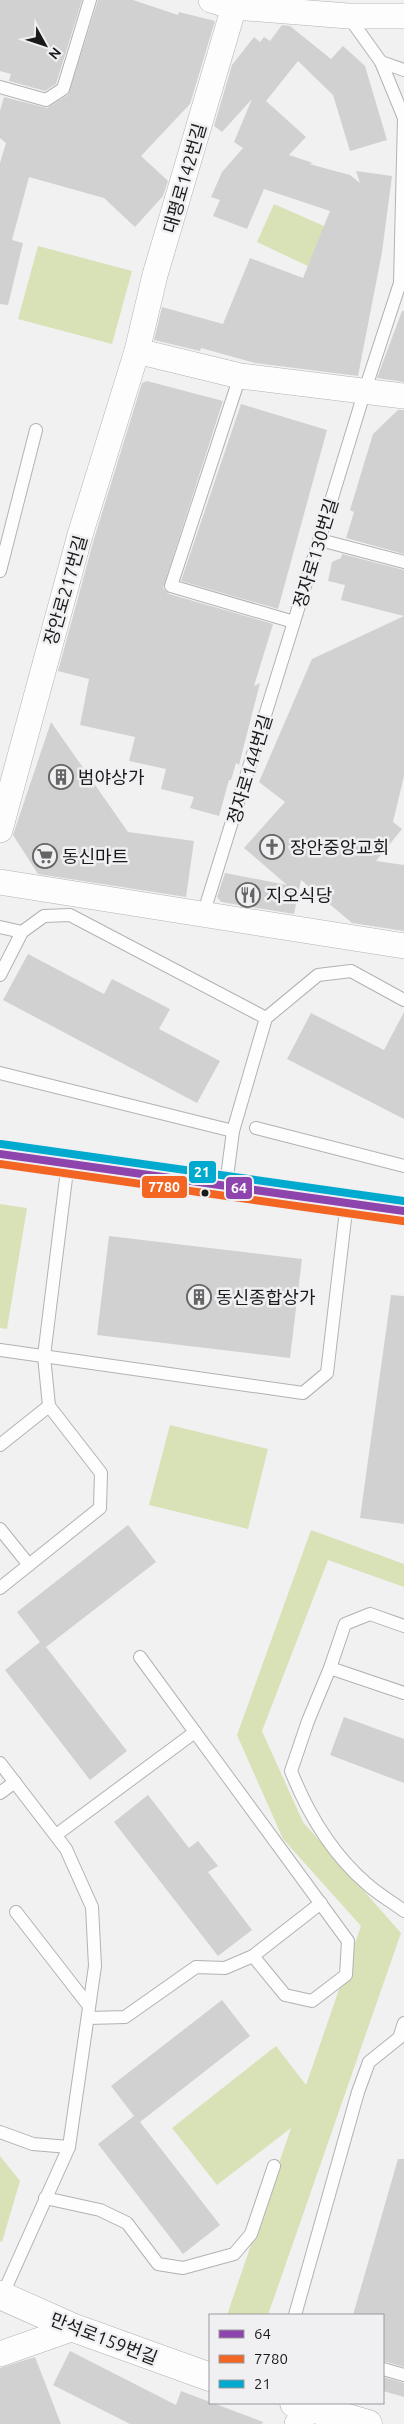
<svg xmlns="http://www.w3.org/2000/svg" width="404" height="2424" font-family="Ubuntu,'Noto Sans KR',sans-serif">
<rect width="100%" height="100%" fill="#f1f1f2"/>
<g fill="#d9e2b7">
<polygon points="274,204 324,226 314,269 257,242"/>
<polygon points="38,246 132,271 112,344 18,319"/>
<polygon points="0,1204 27,1208 7,1329 0,1328"/>
<polygon points="170,1425 268,1449 248,1529 149,1505"/>
<polygon points="311,1530 404,1564 404,1587 328,1560 262,1731 303,1822 401,1933 268,2315 227,2315 291,2128 217,2185 172,2128 276,2046 306,2085 361,1926 283,1839 237,1735"/>
<polygon points="0,2156 20,2181 2,2242 0,2241"/>
</g>
<g fill="#d1d1d2">
<polygon points="0,0 82,0 56,84 45,91 9,81 11,74 0,71"/>
<polygon points="98,0 133,0 178,15 179,12 215,21 190,104 141,156 168,181 163,196 135,227 104,198 29,177 12,240 23,243 8,305 0,304 0,163 6,143 0,138 0,111 4,97 47,108 68,95"/>
<polygon points="282,25 290,26 331,59 343,46 365,66 387,140 350,151 333,95 298,61 266,101 306,137 289,155 313,163 309,164 350,175 360,183 356,171 392,176 382,252 358,376 255,363 201,348 200,351 154,340 162,307 223,324 250,258 303,278 330,211 264,189 247,229 213,216 220,200 211,197 222,172 243,148 234,142 252,99 222,132 214,126 232,65 254,37 260,42 264,37 270,41"/>
<polygon points="402,311 404,311 404,382 377,378"/>
<polygon points="147,381 223,401 163,588 169,594 273,624 254,686 260,683 239,765 236,763 231,780 229,780 219,816 190,808 194,797 161,789 166,769 129,761 135,737 80,725 89,679 58,671 94,539 142,383"/>
<polygon points="241,404 327,430 278,609 181,581"/>
<polygon points="398,410 404,410 404,554 346,538 354,512 350,510 373,434"/>
<polygon points="342,554 404,570 404,616 341,600 345,585 328,581 332,562 341,558"/>
<polygon points="404,616 404,776 393,822 402,829 376,861 404,865 404,931 352,923 301,880 294,914 221,902 217,897 225,873 287,885 244,848 285,802 259,782 312,659"/>
<polygon points="51,722 128,832 194,841 186,897 38,874 13,835"/>
<polygon points="28,954 104,994 112,979 170,1009 159,1029 220,1061 197,1103 3,1000"/>
<polygon points="404,1012 404,1119 287,1059 311,1013 384,1050"/>
<polygon points="109,1236 302,1259 290,1358 97,1335"/>
<polygon points="391,1295 404,1296 404,1524 360,1518"/>
<polygon points="128,1525 156,1562 46,1647 127,1751 90,1780 5,1670 40,1642 17,1612"/>
<polygon points="344,1717 404,1739 404,1783 330,1755"/>
<polygon points="148,1795 189,1848 198,1841 218,1866 208,1872 252,1930 218,1956 114,1822"/>
<polygon points="222,2000 250,2036 140,2122 220,2225 183,2254 98,2144 134,2116 111,2086"/>
<polygon points="398,2159 404,2159 404,2367 383,2361 383,2315 353,2315"/>
<polygon points="70,2351 176,2405 181,2391 263,2422 262,2424 130,2424 53,2385"/>
<polygon points="35,2357 61,2424 0,2424 0,2368"/>
<polygon points="383,2377 404,2383 404,2397 383,2391"/>
</g>
<g fill="none" stroke-linecap="round" stroke-linejoin="round">
<defs>
<g id="service">
<polyline points="381,62 404,70"/>
<polyline points="0,87 46,100 63,89 90,0"/>
<polyline points="240,376 171,586 294,622 365,390 400,283 404,118 381,62 348,16"/>
<polyline points="320,540 404,562"/>
<polyline points="0,571 36,430"/>
<polyline points="203,915 294,622"/>
<polyline points="0,927 22,932 44,916 70,915 266,1018"/>
<polyline points="0,975 22,932"/>
<polyline points="0,1073 233,1131"/>
<polyline points="256,1128 404,1166"/>
<polyline points="226,1185 233,1131 266,1018 318,975 351,971 404,1000"/>
<polyline points="0,1350 303,1393 327,1373 347,1202"/>
<polyline points="0,1445 49,1406"/>
<polyline points="0,1529 29,1565"/>
<polyline points="0,1588 100,1508 101,1473 49,1406 44,1356 68,1162"/>
<polyline points="330,1668 345,1624 370,1614 404,1626"/>
<path d="M 404,1693 L 330,1668 L 308,1721 L 291,1771 C 308,1814 331,1853 367,1884 C 378,1894 392,1902 404,1911"/>
<polyline points="0,1763 66,1849 92,1907 95,1966 69,2147 2,2296"/>
<polyline points="0,1793 15,1782"/>
<polyline points="56,1835 195,1732"/>
<polyline points="16,1912 89,2006"/>
<polyline points="253,1956 321,1903"/>
<polyline points="88,2018 125,2017 196,1967 225,1968 253,1956 285,1995 312,2001 346,1975 348,1941 140,1657"/>
<polyline points="0,2132 33,2144 69,2147"/>
<polyline points="45,2198 100,2210 127,2223 158,2264 183,2268 234,2254 251,2234 274,2166"/>
<polyline points="295,2315 358,2092 369,2062 399,2038 404,2023"/>
<polyline points="383,2369 404,2375"/>
</g>
<g id="minor">
<polyline points="211,0 234,7 348,16 404,16"/>
<polyline points="137,351 240,376 404,396"/>
<polyline points="0,830 80,535 137,351 155,275 236,0"/>
<polyline points="0,882 404,946"/>
<polyline points="0,2354 74,2328"/>
<polyline points="297,2424 311,2408"/>
</g>
<g id="tertiary">
<polyline points="0,2295 74,2328 210,2377"/>
<polyline points="294,2403 368,2424"/>
</g>
<polyline id="secondary" points="0,1154 404,1211"/>
</defs>
<use href="#service" stroke="#b2b2b3" stroke-width="14"/>
<use href="#minor" stroke="#b2b2b3" stroke-width="26"/>
<use href="#tertiary" stroke="#b2b2b3" stroke-width="29"/>
<use href="#secondary" stroke="#b2b2b3" stroke-width="29"/>
<use href="#service" stroke="#fdfdfd" stroke-width="12"/>
<use href="#minor" stroke="#fdfdfd" stroke-width="25"/>
<use href="#tertiary" stroke="#fdfdfd" stroke-width="28"/>
<use href="#secondary" stroke="#fdfdfd" stroke-width="28"/>
<defs>
<polyline id="bus-1" points="0,1154 404,1211"/>
<polyline id="bus-2" points="0,1164 403,1221"/>
<polyline id="bus-3" points="1,1144 404,1201"/>
</defs>
<use href="#bus-1" stroke="#f0f0f3" stroke-width="11"/>
<use href="#bus-2" stroke="#f0f0f3" stroke-width="11"/>
<use href="#bus-3" stroke="#f0f0f3" stroke-width="11"/>
<use href="#bus-1" stroke="#8e44ad" stroke-width="8"/>
<use href="#bus-2" stroke="#f26522" stroke-width="8"/>
<use href="#bus-3" stroke="#00a9ce" stroke-width="8"/>
</g>
<defs>
<symbol id="building-ring" viewBox="-11 -11 22 22"><circle r="9.5" fill="#f0f0f3" stroke="#656566" stroke-width="1.5"/><path d="M-4-6H4V6H1V3H-1V6H-4ZM-2.5-4.3h1.7v1.8h-1.7ZM.8-4.3h1.7v1.8H.8ZM-2.5-1h1.7V.8h-1.7ZM.8-1h1.7V.8H.8Z" fill="#656566"/></symbol>
<symbol id="church-ring" viewBox="-11 -11 22 22"><circle r="9.5" fill="#f0f0f3" stroke="#656566" stroke-width="1.5"/><path d="M-1.2-6h2.4v3.5h3.3v2.4h-3.3V6h-2.4V-.1h-3.3v-2.4h3.3Z" fill="#656566"/></symbol>
<symbol id="supermarket-ring" viewBox="-11 -11 22 22"><circle r="9.5" fill="#f0f0f3" stroke="#656566" stroke-width="1.5"/><path d="M-6-5.5h2.5l.6 2H6L4.5 2H-2.5L-4.4-4H-6ZM-1.5 3.2a1.3 1.3 0 1 0 .1 0ZM3 3.2a1.3 1.3 0 1 0 .1 0Z" fill="#656566"/></symbol>
<symbol id="restaurant-ring" viewBox="-11 -11 22 22"><circle r="9.5" fill="#f0f0f3" stroke="#656566" stroke-width="1.5"/><path d="M-5-6h1v4h1v-4h1v4h1v-4h1v5L-1.5 .5V6h-2V.5L-5-1ZM5-6V6H3V1.5H1.5Q1.5-4 5-6Z" fill="#656566"/></symbol>
</defs>
<g fill-rule="evenodd">
<use href="#building-ring" x="47" y="763" width="28" height="28"/>
<use href="#church-ring" x="258" y="833" width="28" height="28"/>
<use href="#supermarket-ring" x="31" y="842" width="28" height="28"/>
<use href="#restaurant-ring" x="234" y="881" width="28" height="28"/>
<use href="#building-ring" x="185" y="1283" width="28" height="28"/>
</g>
<circle fill="#1a1a1b" stroke="#f0f0f3" stroke-width="2" cx="205" cy="1193" r="4.5"/>
<g text-anchor="middle" dominant-baseline="central" stroke-width="5" stroke-linejoin="round" paint-order="stroke">
<g font-size="18" fill="#1a1a1b" stroke="#f0f0f3">
<text transform="translate(184 178) rotate(-74)">대평로142번길</text>
<text transform="translate(315 553) rotate(-73)">정자로130번길</text>
<text transform="translate(65 590) rotate(-74)">장안로217번길</text>
<text transform="translate(249 769) rotate(-73)">정자로144번길</text>
<text transform="translate(104 2338) rotate(21)">만석로159번길</text>
</g>
<g font-size="18" fill="#1a1a1b" stroke="#f0f0f3" text-anchor="start">
<text x="78" y="777">범야상가</text>
<text x="290" y="847">장안중앙교회</text>
<text x="62" y="856">동신마트</text>
<text x="266" y="895">지오식당</text>
<text x="216" y="1297">동신종합상가</text>
</g>
</g>
<g stroke="#f0f0f3" stroke-width="2">
<rect x="188" y="1160" width="29" height="24" rx="5" fill="#00a9ce"/>
<rect x="141" y="1175" width="47" height="24" rx="5" fill="#f26522"/>
<rect x="225" y="1176" width="28" height="24" rx="5" fill="#8e44ad"/>
</g>
<g font-size="14" text-anchor="middle" font-weight="bold" fill="#fff">
<text x="202" y="1177">21</text>
<text x="164" y="1192">7780</text>
<text x="239" y="1193">64</text>
</g>
<rect x="209" y="2314" width="175" height="90" fill="#f0f0f3" stroke="#9a9a9d"/>
<rect x="219" y="2330" width="25" height="8" fill="#8e44ad" stroke="#9a9a9d"/>
<text x="254" y="2339" font-size="15" fill="#1a1a1b">64</text>
<rect x="219" y="2355" width="25" height="8" fill="#f26522" stroke="#9a9a9d"/>
<text x="254" y="2364" font-size="15" fill="#1a1a1b">7780</text>
<rect x="219" y="2380" width="25" height="8" fill="#00a9ce" stroke="#9a9a9d"/>
<text x="254" y="2389" font-size="15" fill="#1a1a1b">21</text>
<g transform="translate(45 45) rotate(130)" stroke="#f0f0f3" stroke-width="4" paint-order="stroke">
<path d="M0-4L9 19L0 12L-9 19Z" fill="#1a1a1b"/>
<text y="-8" font-size="14" font-weight="bold" text-anchor="middle" fill="#1a1a1b">N</text>
</g>
</svg>
